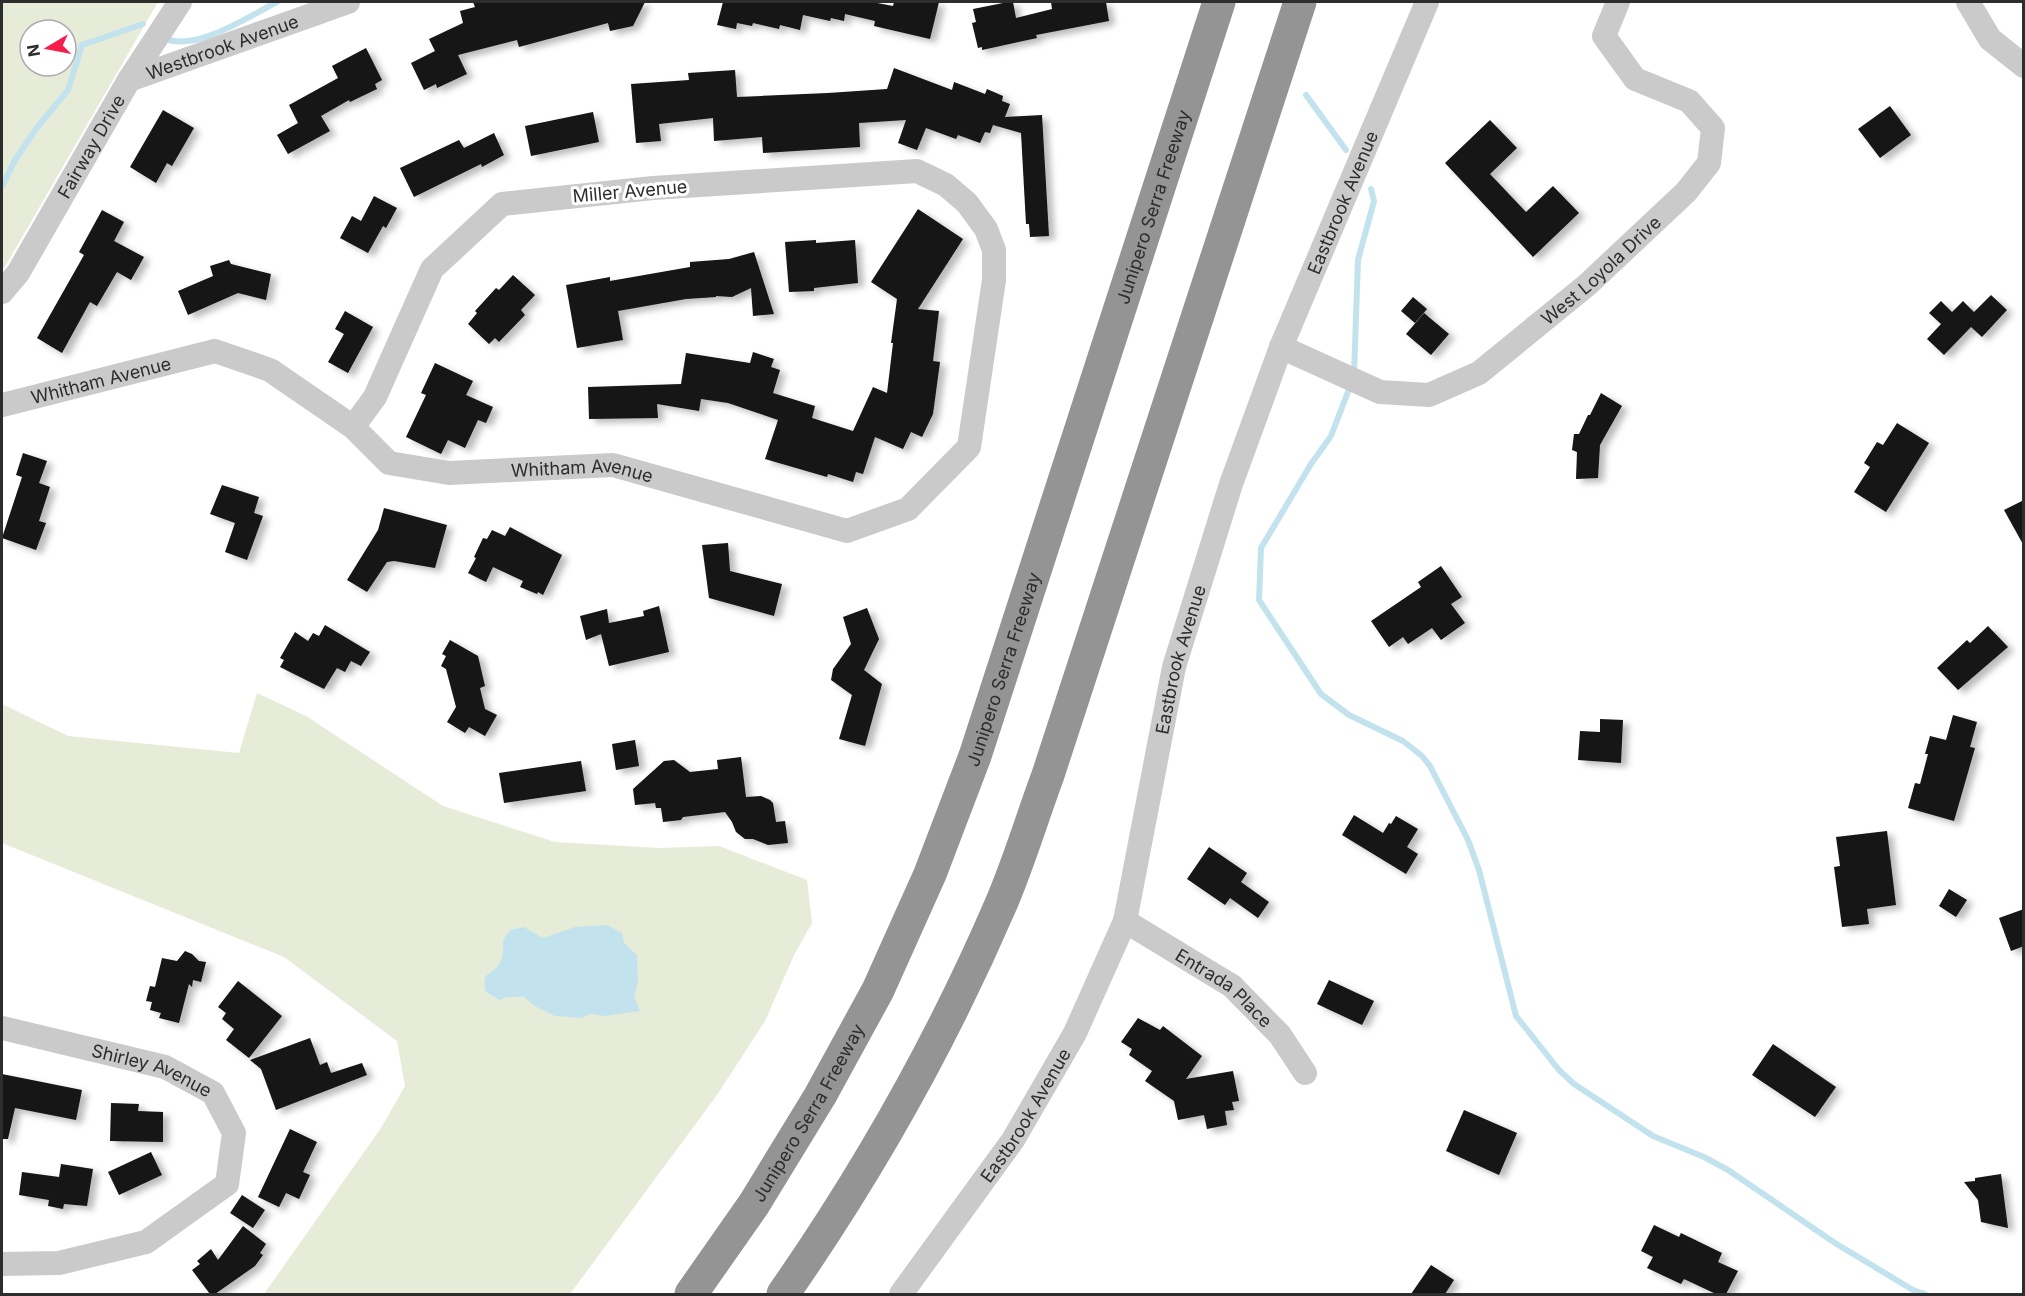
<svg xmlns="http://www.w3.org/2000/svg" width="2025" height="1296" font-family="Inter,sans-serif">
<defs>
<filter id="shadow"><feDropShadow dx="6" dy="4" stdDeviation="3" flood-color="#0004"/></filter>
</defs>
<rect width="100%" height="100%" fill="#fff"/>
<g fill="#e6ecd8" fill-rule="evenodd">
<path d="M 2,2 L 158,2 L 2,272 ZM 30,30 L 66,30 L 66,66 L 30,66 Z"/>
<polygon points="257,693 306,716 443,806 555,842 660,848 719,846 807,880 812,923 795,953 765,1021 717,1095 570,1294 264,1294 381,1128 405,1086 397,1041 284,957 2,843 2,704 68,736 239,753"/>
</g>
<path fill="#c2e3ee" d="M 607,925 L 622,933 L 624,943 L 637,955 L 638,982 L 634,997 L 640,1011 L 605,1016 L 590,1014 L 582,1018 L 555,1016 L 535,1006 L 524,997 L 507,997 L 500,1000 L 486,992 C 480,970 493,976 499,964 C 504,956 503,949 503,940 L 510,930 L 524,927 L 543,938 L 575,927 Z"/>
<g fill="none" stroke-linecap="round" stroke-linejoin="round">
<g stroke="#c2e3ee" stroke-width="6">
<path d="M 169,40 C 201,49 249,16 277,2"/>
<polyline points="1306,95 1346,150"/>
<polyline points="2,187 15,160 36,129 68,90 82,45 143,24"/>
<polyline points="1354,374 1358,260 1374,201 1371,189"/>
<polyline points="1351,384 1331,436 1311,464 1261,548 1259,600 1321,694 1349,715 1403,741 1422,756 1430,766 1468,840 1479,870 1516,1016 1559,1070 1574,1084 1653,1136 1704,1157 1728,1170 1835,1243 1913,1290 1925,1294"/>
</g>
</g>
<g fill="#141414" filter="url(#shadow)">
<polygon points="473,2 645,2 633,26 610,31 608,23 519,47 517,40 458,55 467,74 437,88 436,84 424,90 411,63 435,51 429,39 463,23 460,11 475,7"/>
<polygon points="723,2 872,2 893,6 894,2 939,2 930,39 874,26 875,21 845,14 844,21 831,18 830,21 803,15 800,30 780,25 779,29 753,23 752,26 737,23 736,29 717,25"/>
<polygon points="1008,2 1013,2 1016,18 1052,9 1051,2 1106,2 1109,21 1036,35 1037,38 982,50 982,47 978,48 972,23 976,22 973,9"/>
<polygon points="366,48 382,80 375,84 377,89 350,102 349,100 321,116 330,131 288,154 277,135 298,123 289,105 338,78 332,66"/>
<polygon points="894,68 952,90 954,82 985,94 987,89 1003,96 1002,101 1010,104 1005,117 1042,115 1049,236 1030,237 1029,224 1026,224 1021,133 993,125 990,133 985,132 980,143 958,135 956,139 926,128 917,150 898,143 906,120 859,123 860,147 763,153 762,137 714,141 713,118 659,124 661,141 636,143 631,84 689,80 688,73 735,70 737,97 828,93 887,89"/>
<polygon points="1890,106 1911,135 1880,158 1858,129"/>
<polygon points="163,110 194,128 172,166 167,163 156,183 130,167"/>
<polygon points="593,112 599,142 531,156 525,126"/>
<polygon points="1490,120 1517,148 1490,174 1526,212 1553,186 1579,213 1533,257 1445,163"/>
<polygon points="494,133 504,155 482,167 481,164 414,197 400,168 459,140 464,148"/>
<polygon points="374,196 397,208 386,228 383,226 368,253 340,238 352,216 361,221"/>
<polygon points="918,209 963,239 918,309 939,311 933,361 940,362 933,414 922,437 911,432 903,449 875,437 863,474 856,472 853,482 828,474 827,477 765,459 778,420 728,403 701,399 699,411 657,404 658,418 589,419 588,387 681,384 686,353 750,363 753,352 774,359 771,367 780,370 773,393 815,406 812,418 853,431 873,387 887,393 893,343 891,343 897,299 871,282"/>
<polygon points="102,210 124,222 114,241 144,257 131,280 117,272 97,306 90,302 62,353 37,338 84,255 79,252"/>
<polygon points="816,240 816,243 855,240 858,283 814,288 814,291 789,292 785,242"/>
<polygon points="754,252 774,314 753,316 751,288 732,297 716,296 716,297 686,299 618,311 623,340 577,348 566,285 610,277 610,281 690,267 690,262 729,259"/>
<polygon points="229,260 231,264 271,274 266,300 238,293 188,315 178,291 213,276 210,266"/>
<polygon points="513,275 535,295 521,310 525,315 499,342 495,338 489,344 468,324 477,313 475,311 496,288 499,290"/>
<polygon points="1991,295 2007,310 1982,337 1971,327 1944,355 1927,339 1941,324 1929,313 1941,301 1952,312 1963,301 1974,312"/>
<polygon points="1413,297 1427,309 1415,323 1401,311"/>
<polygon points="345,311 373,327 348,373 328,362 344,334 335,329"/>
<polygon points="1424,313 1449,334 1431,355 1406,334"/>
<polygon points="435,363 473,381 466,395 493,407 486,423 478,420 465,448 448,440 441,454 406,437 426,395 421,393"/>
<polygon points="1601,393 1622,406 1600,445 1598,478 1576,479 1577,452 1572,450 1574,434 1579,434 1588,415 1590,415"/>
<polygon points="1897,423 1929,443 1886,512 1854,492 1870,467 1864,463 1877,442 1883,445"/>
<polygon points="23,453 47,461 39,483 50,487 39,521 46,523 36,550 2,538 22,477 16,475"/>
<polygon points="222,485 259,497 254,513 263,516 247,560 225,552 235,523 210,514"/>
<polygon points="2024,500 2024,546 2004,510"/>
<polygon points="384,508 447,525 435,568 394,561 387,562 367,592 347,580 378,530"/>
<polygon points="510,527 562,555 543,595 538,592 537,594 520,587 523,581 493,567 486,582 468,573 476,558 474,557 483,538 487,539 492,530 505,536"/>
<polygon points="728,543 730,571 782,584 774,616 709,598 702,545"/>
<polygon points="1441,566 1462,597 1451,604 1465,623 1441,640 1432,628 1408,644 1403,637 1389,647 1371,621 1421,587 1418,582"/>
<polygon points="659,606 669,652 609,666 601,634 586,640 580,616 607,609 609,623 644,616 643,611"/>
<polygon points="867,608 879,639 864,670 882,684 865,746 839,739 852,695 831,680 833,669 851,644 843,617"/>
<polygon points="325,625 370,652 361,666 351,661 345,672 337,668 324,689 280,667 284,660 280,658 295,632 308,641 313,633 319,636"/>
<polygon points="1988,626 2008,647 1958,690 1937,668 1967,640 1970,643"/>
<polygon points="450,640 478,656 485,686 480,688 485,709 497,715 485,736 469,727 465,733 447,722 456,707 446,669 441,666 446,656 442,654"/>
<polygon points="1953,715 1977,722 1970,747 1975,748 1954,821 1908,808 1915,783 1920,784 1928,754 1925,754 1930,736 1946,740"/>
<polygon points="1600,719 1623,720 1621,763 1578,760 1580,731 1600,732"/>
<polygon points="635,740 639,766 616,770 612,744"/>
<polygon points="741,757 746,797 761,796 770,800 773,803 776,822 785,821 788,843 768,845 753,839 745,839 736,832 732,822 725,812 683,817 681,820 663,822 661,808 656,808 655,803 635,805 633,789 664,761 674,760 690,772 718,769 717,760"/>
<polygon points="581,761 586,791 504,803 499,773"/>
<polygon points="1354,815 1383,833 1389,823 1391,824 1396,816 1418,829 1407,847 1418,854 1406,874 1342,835"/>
<polygon points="1887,831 1896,905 1867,909 1869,924 1842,927 1834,867 1840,866 1836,837"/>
<polygon points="1209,847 1247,873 1241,882 1269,902 1258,918 1230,898 1225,905 1187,879"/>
<polygon points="1949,889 1967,900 1956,917 1939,906"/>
<polygon points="2024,909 2024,946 2011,951 1999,918"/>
<polygon points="185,951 192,954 199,961 206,962 201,982 193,980 192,987 189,984 179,1023 159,1018 161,1013 150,1010 152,1002 146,1001 150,986 155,987 162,958 177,961"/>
<polygon points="1329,980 1374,1001 1362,1025 1317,1004"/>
<polygon points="238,981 282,1016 249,1058 226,1040 234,1029 222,1019 226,1013 218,1007"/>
<polygon points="1138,1018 1160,1030 1163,1026 1202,1056 1186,1079 1233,1071 1239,1101 1232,1102 1234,1110 1225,1111 1227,1125 1207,1129 1204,1115 1178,1120 1174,1101 1145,1081 1152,1071 1129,1055 1132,1049 1121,1042"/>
<polygon points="310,1038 320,1065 327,1062 331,1073 362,1063 367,1075 276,1110 261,1069 250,1060"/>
<polygon points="1773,1044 1836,1087 1815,1117 1752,1075"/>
<polygon points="2,1074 82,1090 76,1120 15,1108 8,1139 2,1139"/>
<polygon points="111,1103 139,1104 138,1111 163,1112 163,1142 110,1141"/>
<polygon points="1464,1110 1517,1133 1499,1175 1446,1151"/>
<polygon points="290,1129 317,1142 303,1172 310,1175 299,1199 286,1193 279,1207 258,1197"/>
<polygon points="151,1152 162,1175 119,1195 108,1172"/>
<polygon points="61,1164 93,1169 87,1206 64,1204 63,1209 48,1206 49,1200 19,1195 22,1172 59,1177"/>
<polygon points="2001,1174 2008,1228 1981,1222 1978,1200 1964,1182 1975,1181 1975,1178"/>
<polygon points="242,1195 265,1210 253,1228 230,1213"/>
<polygon points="1654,1225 1679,1237 1681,1233 1722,1253 1718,1262 1738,1271 1726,1294 1716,1294 1684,1279 1681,1284 1647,1268 1653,1257 1641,1251"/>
<polygon points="243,1226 266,1244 260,1253 263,1255 255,1266 215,1294 210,1294 192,1270 200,1264 197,1261 211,1249 218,1260"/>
<polygon points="1431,1265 1454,1280 1445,1294 1411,1294"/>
</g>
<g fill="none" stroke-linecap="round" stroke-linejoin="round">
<g stroke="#cacaca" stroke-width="24">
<polyline points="1968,2 1990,39 2024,66"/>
<path id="s1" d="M 129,80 L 348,2"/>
<path id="s2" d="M 2,292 L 18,273 L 129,80 L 180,2"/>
<path id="s3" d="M 1281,347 L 1380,392 L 1429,395 L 1479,373 L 1587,285 L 1686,192 L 1709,163 L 1713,128 L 1689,101 L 1635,79 L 1604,36 L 1618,2"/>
<path id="s4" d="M 2,405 L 215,351 L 270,370 L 353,427 L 389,463 L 449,473 L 613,465 L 847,531 L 908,509 L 969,447 L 994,280 L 994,250 L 986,229 L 967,203 L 946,185 L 917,171 L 653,188 L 502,204 L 432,269 L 375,397 L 353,427"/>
<path id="s5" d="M 1125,921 L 1232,986 L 1280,1035 L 1305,1073"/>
<path id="s6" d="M 2,1028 L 165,1067 L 213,1093 L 234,1133 L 227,1184 L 146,1242 L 59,1263 L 2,1264"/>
<path id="s7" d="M 901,1294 L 1013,1140 L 1075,1033 L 1125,921 L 1174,667 L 1231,484 L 1281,347 L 1427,2"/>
</g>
<g stroke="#949494" stroke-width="33">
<path id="s8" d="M 691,1294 L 754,1204 L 820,1096 L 878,990 L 930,874 L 975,756 L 1219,2"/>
<path d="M 783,1294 C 868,1172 942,1041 1001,904 C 1019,862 1032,818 1048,775 L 1300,2"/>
</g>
</g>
<g text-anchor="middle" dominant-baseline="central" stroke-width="6" stroke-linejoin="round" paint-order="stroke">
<g font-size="18" fill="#2d2d2d" stroke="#fff">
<text stroke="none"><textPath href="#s1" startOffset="99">Westbrook Avenue</textPath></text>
<text stroke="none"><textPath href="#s2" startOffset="171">Fairway Drive</textPath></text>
<text transform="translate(630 191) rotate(-5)">Miller Avenue</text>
<text stroke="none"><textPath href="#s7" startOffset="1190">Eastbrook Avenue</textPath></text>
<text stroke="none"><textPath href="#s8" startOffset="1188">Junipero Serra Freeway</textPath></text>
<text stroke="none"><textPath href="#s3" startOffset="372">West Loyola Drive</textPath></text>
<text stroke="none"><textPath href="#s4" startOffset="102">Whitham Avenue</textPath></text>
<text stroke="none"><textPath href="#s4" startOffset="624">Whitham Avenue</textPath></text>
<text stroke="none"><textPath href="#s7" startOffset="704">Eastbrook Avenue</textPath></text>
<text stroke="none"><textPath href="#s8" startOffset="702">Junipero Serra Freeway</textPath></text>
<text stroke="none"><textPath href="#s5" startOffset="120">Entrada Place</textPath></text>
<text stroke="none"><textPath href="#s6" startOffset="156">Shirley Avenue</textPath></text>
<text stroke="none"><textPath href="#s8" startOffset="216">Junipero Serra Freeway</textPath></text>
<text stroke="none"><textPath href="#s7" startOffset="218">Eastbrook Avenue</textPath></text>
</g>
</g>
<rect width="2025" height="1296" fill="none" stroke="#2d2d2d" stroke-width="6"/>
<g transform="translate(48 48) rotate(260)"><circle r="28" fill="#ffffff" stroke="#ababab" stroke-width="1.5"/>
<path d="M0-4.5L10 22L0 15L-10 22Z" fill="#f61c4b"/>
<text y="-9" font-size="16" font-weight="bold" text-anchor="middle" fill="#2d2d2d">N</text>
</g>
</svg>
